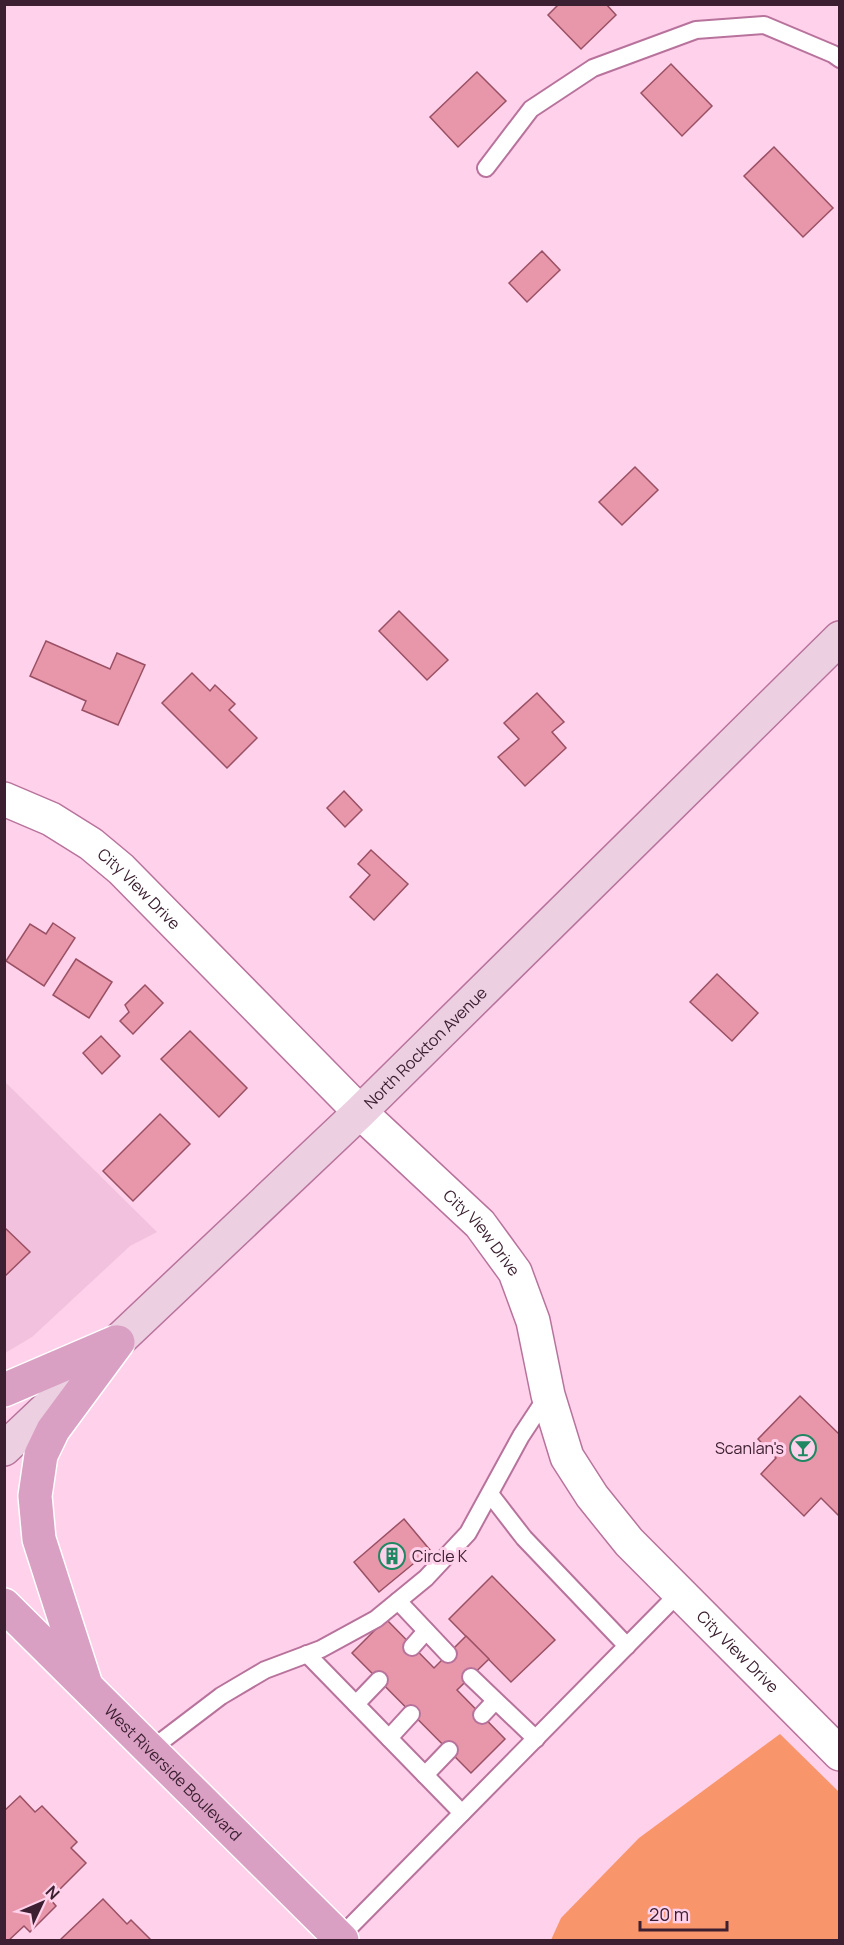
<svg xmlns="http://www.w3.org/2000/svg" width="844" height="1945" font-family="Manrope,sans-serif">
<rect width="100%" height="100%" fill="#ffd1ea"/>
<polygon fill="#f2c1dd" points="5,1082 157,1232 130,1246 32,1337 5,1353"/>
<polygon fill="#f8956a" points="780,1734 839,1792 839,1940 551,1940 561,1918 639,1838"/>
<g fill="#e896aa" stroke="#9a5064" stroke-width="1.5">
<polygon points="559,4 606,4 616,15 581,49 548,15"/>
<polygon points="671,64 712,106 682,136 641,93"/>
<polygon points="477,72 506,101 458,147 430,117"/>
<polygon points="774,147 833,208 803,237 744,176"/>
<polygon points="542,251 560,270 527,302 509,283"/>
<polygon points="635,467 658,490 622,525 599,502"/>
<polygon points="399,611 448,660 427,680 379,631"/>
<polygon points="46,641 110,669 117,653 145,665 118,725 82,710 86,701 30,676"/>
<polygon points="192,673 210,691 215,685 235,704 229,710 257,738 227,768 162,703"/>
<polygon points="537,693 564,722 552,732 566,748 525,786 498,757 519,739 504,723"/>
<polygon points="344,791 362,810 345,827 327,808"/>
<polygon points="371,850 408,884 374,920 350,897 370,875 358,864"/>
<polygon points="53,923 75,938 44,986 6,961 30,924 46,934"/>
<polygon points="76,959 112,982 89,1018 53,995"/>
<polygon points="717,974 758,1013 732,1041 690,1002"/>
<polygon points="145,985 163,1003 133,1034 120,1021 129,1012 125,1005"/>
<polygon points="190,1031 247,1088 219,1117 161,1059"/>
<polygon points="101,1036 120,1056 102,1074 83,1053"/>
<polygon points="160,1114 190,1144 133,1201 103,1171"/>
<polygon points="4,1227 30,1252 4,1277"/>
<polygon points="800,1396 840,1435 839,1516 821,1498 804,1516 761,1474 776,1458 758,1439"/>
<polygon points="404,1519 430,1550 379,1592 354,1562"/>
<polygon points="492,1576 555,1640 511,1682 449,1619"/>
<polygon points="386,1619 434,1668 466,1636 489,1659 457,1690 505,1739 471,1773 352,1653"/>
<polygon points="20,1796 35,1812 42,1806 77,1842 71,1848 86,1863 50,1899 56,1906 30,1932 24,1926 9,1940 4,1940 4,1811"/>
<polygon points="103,1899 127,1924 131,1920 151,1940 60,1940"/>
</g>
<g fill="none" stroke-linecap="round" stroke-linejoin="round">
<defs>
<g id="lane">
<polyline points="486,168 531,109 593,68 696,30 764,25 833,54 840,59"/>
<polyline points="490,1494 524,1538 627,1646"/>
<polyline points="398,1601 448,1654"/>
<polyline points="412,1647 426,1631"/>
<polyline points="307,1654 462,1813"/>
<polyline points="471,1677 536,1739"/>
<polyline points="356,1704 379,1680"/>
<polyline points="482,1715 495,1701"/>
<polyline points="389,1738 411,1714"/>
<polyline points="150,1750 221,1696 265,1670 321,1649 376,1619 426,1578 468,1533 521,1436 548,1395"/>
<polyline points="425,1775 449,1750"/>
<polyline points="339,1938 679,1593"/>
</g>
<g id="street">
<path id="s1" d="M 4,799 L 51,819 L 91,844 L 121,869 L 360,1112 L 480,1224 L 515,1272 L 533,1321 L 548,1395 L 567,1457 L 592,1496 L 629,1542 L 840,1754"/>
</g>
<g id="secondary">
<path id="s2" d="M 4,1449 L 360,1112 L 840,638"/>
</g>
<g id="primary">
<polyline points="4,1390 116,1342"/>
<path id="s3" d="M 4,1605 L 342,1940"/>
<polyline points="85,1682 39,1539 35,1496 41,1455 53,1430 118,1342"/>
</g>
</defs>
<use href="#lane" stroke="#b8739c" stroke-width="20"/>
<use href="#street" stroke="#b8739c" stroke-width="36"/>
<use href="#secondary" stroke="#b8739c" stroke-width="36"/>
<use href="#primary" stroke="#fff" stroke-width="36"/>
<use href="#lane" stroke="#fff" stroke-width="16"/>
<use href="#street" stroke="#fff" stroke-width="33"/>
<use href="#secondary" stroke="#ecd0e1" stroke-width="33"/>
<use href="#primary" stroke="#daa0c4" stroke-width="33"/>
</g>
<defs>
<symbol id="bar-ring" viewBox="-11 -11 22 22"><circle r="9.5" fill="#ffd1ea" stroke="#1f8762" stroke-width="1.5"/><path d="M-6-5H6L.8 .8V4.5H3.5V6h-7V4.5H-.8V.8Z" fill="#1f8762"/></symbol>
<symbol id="building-ring" viewBox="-11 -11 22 22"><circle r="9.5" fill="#ffd1ea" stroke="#1f8762" stroke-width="1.5"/><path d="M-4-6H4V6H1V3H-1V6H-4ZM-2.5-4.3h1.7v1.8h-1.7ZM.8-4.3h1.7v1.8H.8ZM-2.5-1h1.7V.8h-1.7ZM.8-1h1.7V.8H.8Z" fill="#1f8762"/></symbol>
</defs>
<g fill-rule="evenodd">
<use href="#bar-ring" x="788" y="1433" width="30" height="30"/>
<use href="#building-ring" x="377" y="1541" width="30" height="30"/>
</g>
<g text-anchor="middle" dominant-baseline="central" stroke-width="6" stroke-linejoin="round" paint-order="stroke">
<g font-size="16" fill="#3c2031" stroke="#ffd1ea">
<text stroke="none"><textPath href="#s1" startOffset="164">City View Drive</textPath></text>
<text stroke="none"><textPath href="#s2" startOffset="582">North Rockton Avenue</textPath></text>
<text stroke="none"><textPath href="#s1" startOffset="650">City View Drive</textPath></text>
<text stroke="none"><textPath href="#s1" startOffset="1154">City View Drive</textPath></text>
<text stroke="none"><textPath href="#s3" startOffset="238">West Riverside Boulevard</textPath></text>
</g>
<g font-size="16" fill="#3c2031" stroke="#ffd1ea" text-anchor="end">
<text x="784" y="1448">Scanlan's</text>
<text x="412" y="1556" text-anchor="start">Circle K</text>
</g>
</g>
<rect width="844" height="1945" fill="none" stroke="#3c2031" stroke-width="12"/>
<g transform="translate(42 1903) rotate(46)" stroke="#ffd1ea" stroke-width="4.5" paint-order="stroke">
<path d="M0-4.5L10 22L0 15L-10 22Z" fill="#3c2031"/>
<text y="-9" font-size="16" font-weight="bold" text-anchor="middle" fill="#3c2031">N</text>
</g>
<path d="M640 1921v9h87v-9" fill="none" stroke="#3c2031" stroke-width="3"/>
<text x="649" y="1921" font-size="18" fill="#3c2031" stroke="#ffd1ea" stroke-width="4.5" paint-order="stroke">20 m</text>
</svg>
